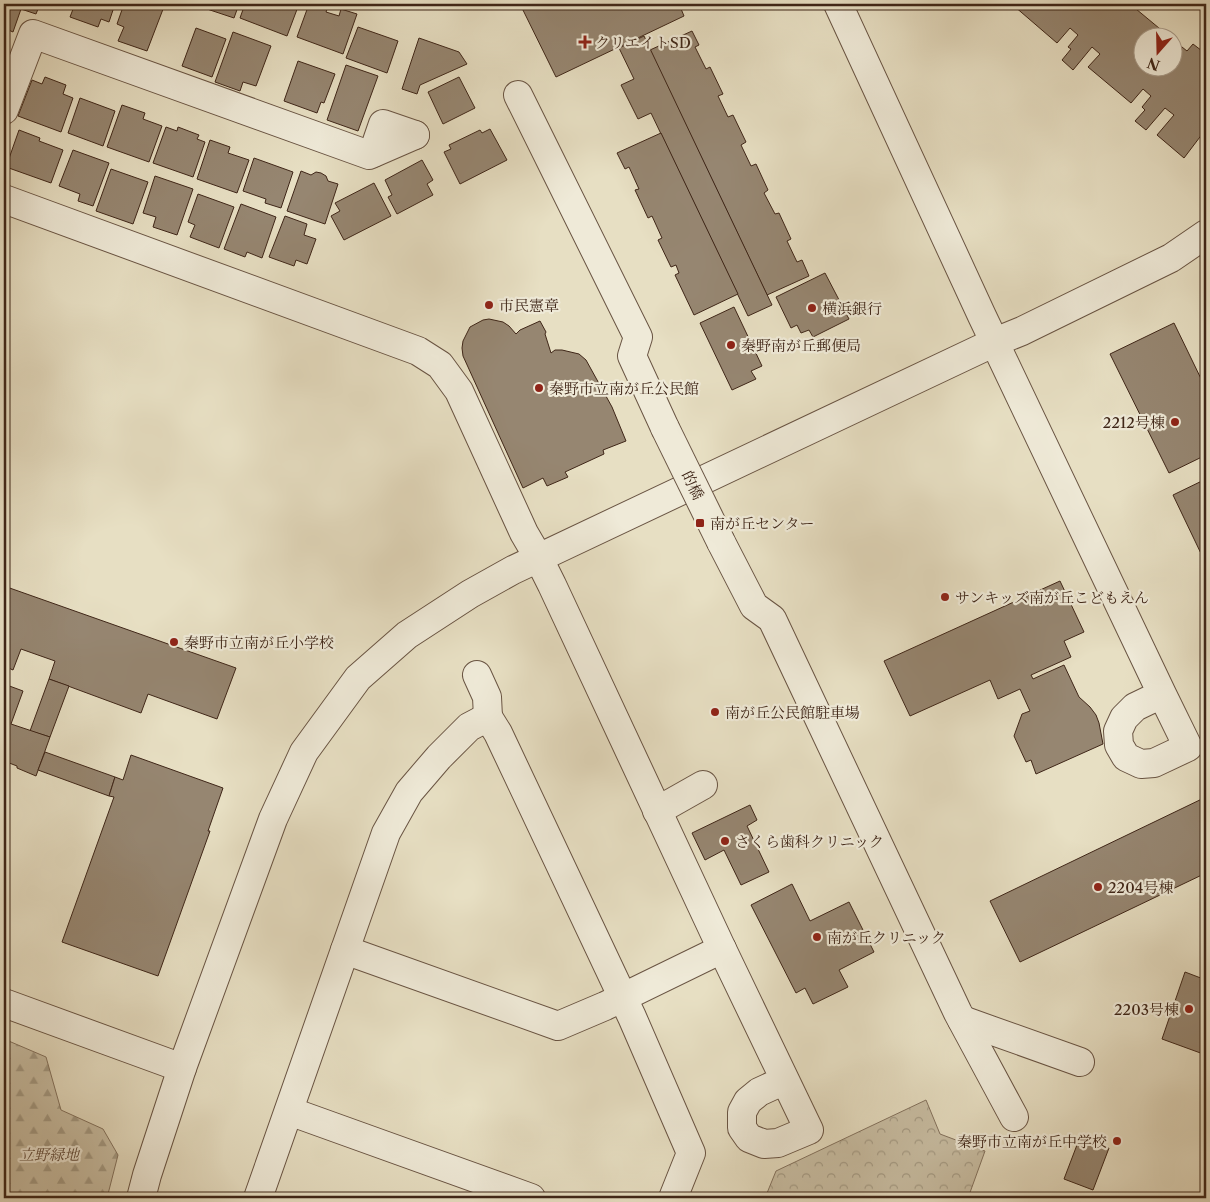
<svg xmlns="http://www.w3.org/2000/svg" width="1210" height="1202" font-family="'Libre Caslon Text','Noto Serif JP',serif">
<defs>
<pattern id="forest-firs" width="22" height="20" patternUnits="userSpaceOnUse" patternTransform="scale(1.25)"><rect width="22" height="20" fill="#cac0a6"/><path d="M5 1l3.5 6h-7zM16 11l3.5 6h-7z" fill="#a59c86"/></pattern>
<pattern id="park-crowns" width="20" height="18" patternUnits="userSpaceOnUse" patternTransform="scale(1.25)"><rect width="20" height="18" fill="#cac0a6"/><path d="M2 6a3 3 0 1 1 6 0M12 15a3 3 0 1 1 6 0" fill="none" stroke="#a59c86"/></pattern>
</defs>
<rect width="100%" height="100%" fill="#e7dfc3"/>
<filter id="stains"><feTurbulence type="fractalNoise" baseFrequency=".004" numOctaves="4"/><feColorMatrix values="0 0 0 0 .2 0 0 0 0 .09 0 0 0 0 .02 0 0 0 .5 -.17"/></filter>
<radialGradient id="worn" r=".72"><stop offset=".6" stop-color="#630" stop-opacity="0"/><stop offset="1" stop-color="#630" stop-opacity=".3"/></radialGradient>
<polygon fill="url(#forest-firs)" stroke="#84735f" points="4,1039 46,1057 61,1110 103,1129 118,1155 107,1198 4,1198"/>
<polygon fill="url(#park-crowns)" stroke="#84735f" points="926,1100 940,1134 985,1151 968,1198 765,1198 776,1171"/>
<g fill="#968671" stroke="#3f2618">
<polygon points="4,4 40,4 36,14 21,9 13,32 4,28"/>
<polygon points="75,4 115,4 109,22 101,19 98,27 70,17"/>
<polygon points="124,4 165,4 147,51 118,41 124,27 117,24"/>
<polygon points="205,4 239,4 234,18 204,8"/>
<polygon points="245,4 299,4 287,36 240,18"/>
<polygon points="309,4 318,4 328,7 326,12 339,16 341,9 357,14 343,54 297,37"/>
<polygon points="520,4 679,4 684,16 556,77"/>
<polygon points="1016,4 1130,4 1171,38 1142,38 1142,68 1172,68 1172,39 1187,51 1193,44 1206,54 1206,129 1184,158 1157,135 1174,115 1165,108 1146,130 1135,121 1145,110 1142,107 1151,96 1143,89 1131,103 1088,67 1100,54 1092,47 1073,70 1062,60 1071,49 1068,47 1078,35 1070,28 1057,43 1014,6"/>
<polygon points="358,27 398,41 387,73 346,58"/>
<polygon points="196,28 226,39 212,77 182,66"/>
<polygon points="692,31 699,45 695,47 706,69 710,67 723,94 718,96 728,117 733,115 746,142 741,145 751,166 756,164 768,190 764,193 775,214 779,213 791,239 787,241 797,262 802,260 809,276 767,295 650,50"/>
<polygon points="233,32 271,46 256,86 243,82 240,91 215,82"/>
<polygon points="644,36 772,305 748,316 651,113 638,119 621,85 634,79 619,48"/>
<polygon points="419,38 459,52 467,64 420,85 417,94 402,89"/>
<polygon points="298,61 335,74 324,103 321,102 317,113 284,101"/>
<polygon points="346,65 378,76 358,131 327,120"/>
<polygon points="45,77 66,85 63,94 73,98 61,132 18,116 32,80 42,84"/>
<polygon points="459,77 475,108 443,124 428,92"/>
<polygon points="80,98 115,111 103,146 68,133"/>
<polygon points="122,105 145,113 143,119 162,126 149,162 107,147"/>
<polygon points="166,127 177,131 178,127 199,135 197,139 205,142 193,177 153,163"/>
<polygon points="490,129 507,160 460,184 444,152 451,149 449,145 480,130 482,133"/>
<polygon points="19,130 40,138 39,141 63,150 51,183 6,167"/>
<polygon points="661,133 738,294 694,315 675,275 679,273 676,265 671,267 658,240 662,238 652,216 648,218 635,190 639,189 629,167 625,169 617,153"/>
<polygon points="210,140 230,147 228,153 249,160 237,193 197,179"/>
<polygon points="73,150 109,163 93,206 78,201 80,194 59,186"/>
<polygon points="254,158 293,172 281,208 265,203 266,199 243,191"/>
<polygon points="422,160 433,180 427,184 433,195 397,214 388,197 392,195 385,180"/>
<polygon points="111,169 148,182 133,224 96,211"/>
<polygon points="301,171 311,175 316,172 321,173 326,176 328,181 338,184 325,224 287,211"/>
<polygon points="155,176 193,189 177,235 153,227 156,217 143,213"/>
<polygon points="374,183 391,216 344,240 331,216 340,211 335,203"/>
<polygon points="198,194 234,207 219,248 190,237 195,225 188,222"/>
<polygon points="241,204 276,217 262,258 247,252 245,257 224,249"/>
<polygon points="285,216 307,224 304,235 316,239 307,264 296,260 294,266 269,257"/>
<polygon points="825,273 849,319 813,337 809,330 801,333 797,325 791,328 776,297"/>
<polygon points="734,307 762,366 751,371 756,379 732,390 700,323"/>
<polygon points="489,319 503,322 509,326 516,334 520,330 540,321 546,332 545,334 551,353 555,350 562,350 579,354 586,360 612,407 626,441 603,450 604,454 565,472 568,477 547,486 543,478 523,488 463,356 462,348 463,341 470,327 483,320"/>
<polygon points="1174,323 1206,389 1206,455 1169,473 1110,354"/>
<polygon points="1206,479 1206,564 1173,495"/>
<polygon points="1060,581 1084,632 1064,641 1071,657 1031,675 1033,679 1064,665 1079,697 1090,707 1096,715 1099,723 1103,744 1036,774 1031,760 1026,762 1014,736 1022,714 1030,711 1020,689 998,699 990,680 910,716 884,661"/>
<polygon points="4,586 236,668 217,719 148,694 141,713 49,679 55,661 21,649 13,670 4,666"/>
<polygon points="49,679 69,686 50,737 30,731"/>
<polygon points="4,684 23,691 11,724 50,737 36,776 17,768 17,766 4,761"/>
<polygon points="45,752 115,777 109,796 38,770"/>
<polygon points="131,755 223,788 208,831 210,831 158,976 62,942 114,797 109,796 115,777 123,780"/>
<polygon points="1206,797 1206,873 1020,962 990,901"/>
<polygon points="750,805 757,820 747,826 769,872 741,885 724,850 705,860 692,833"/>
<polygon points="792,884 810,921 849,902 874,952 839,970 848,987 813,1004 805,988 796,993 751,905"/>
<polygon points="1185,972 1206,980 1206,1055 1162,1039"/>
<polygon points="1080,1137 1109,1148 1093,1190 1064,1179"/>
</g>
<g fill="none" stroke-linecap="round" stroke-linejoin="round">
<defs>
<g id="minor">
<polyline points="838,4 982,316 1162,694 1188,747 1154,763 1141,764 1126,757 1119,745 1118,731 1124,718 1135,707 1162,694"/>
<polyline points="518,95 638,337 632,356 665,428"/>
<polyline points="4,110 33,34 369,155 415,135"/>
<polyline points="373,153 383,124 415,135"/>
<polyline points="4,199 418,351 440,365 459,391 524,533 538,557 552,585 722,949 809,1130 778,1143 764,1144 749,1138 742,1128 742,1112 748,1101 759,1092 785,1080"/>
<polyline points="721,542 754,606 772,619 958,1013 1014,1117"/>
<polyline points="477,675 487,697 488,717"/>
<polyline points="657,811 703,785"/>
<polyline points="345,950 558,1026 605,1006 722,949"/>
<polyline points="4,1003 182,1068"/>
<polyline points="962,1020 1080,1062"/>
<polyline points="289,1111 531,1198"/>
<polyline points="141,1198 147,1175 182,1068 273,819 304,752 358,678 407,635 470,594 513,570 995,342 1022,331 1171,258 1206,234"/>
<polyline points="258,1198 386,833 409,792 439,757 469,727 488,717 498,733 632,1017 691,1153 673,1198"/>
</g>
</defs>
<use href="#minor" stroke="#695443" stroke-width="30"/>
<use href="#minor" stroke="#efead8" stroke-width="28"/>
<defs>
<polyline id="minor-bridge" points="665,428 721,542"/>
</defs>
<use href="#minor-bridge" stroke="#695443" stroke-width="30" stroke-linecap="butt"/>
<use href="#minor-bridge" stroke="#efead8" stroke-width="28"/>
</g>
<g fill="#8f2418" stroke="#efead8" stroke-width="2">
<path d="M582.5 34.5h5v5h5v5h-5v5h-5v-5h-5v-5h5z"/>
<circle cx="489" cy="305" r="5"/>
<circle cx="812" cy="308" r="5"/>
<circle cx="731" cy="345" r="5"/>
<circle cx="539" cy="388" r="5"/>
<circle cx="1175" cy="422" r="5"/>
<rect x="695" y="518" width="10" height="10" rx="2.5"/>
<circle cx="945" cy="597" r="5"/>
<circle cx="174" cy="642" r="5"/>
<circle cx="715" cy="712" r="5"/>
<circle cx="725" cy="841" r="5"/>
<circle cx="1098" cy="887" r="5"/>
<circle cx="817" cy="937" r="5"/>
<circle cx="1189" cy="1009" r="5"/>
<circle cx="1117" cy="1141" r="5"/>
</g>
<g text-anchor="middle" dominant-baseline="central" stroke-width="4.5" stroke-linejoin="round" paint-order="stroke">
<g font-size="15" fill="#3f2618" stroke="#efead8" text-anchor="start">
<text x="595" y="42">クリエイトSD</text>
<text x="499" y="305">市民憲章</text>
<text x="822" y="308">横浜銀行</text>
<text x="741" y="345">秦野南が丘郵便局</text>
<text x="549" y="388">秦野市立南が丘公民館</text>
<text x="1165" y="422" text-anchor="end">2212号棟</text>
<text x="710" y="523">南が丘センター</text>
<text x="955" y="597">サンキッズ南が丘こどもえん</text>
<text x="184" y="642">秦野市立南が丘小学校</text>
<text x="725" y="712">南が丘公民館駐車場</text>
<text x="735" y="841">さくら歯科クリニック</text>
<text x="1108" y="887">2204号棟</text>
<text x="827" y="937">南が丘クリニック</text>
<text x="1179" y="1009" text-anchor="end">2203号棟</text>
<text x="1107" y="1141" text-anchor="end">秦野市立南が丘中学校</text>
</g>
<g font-size="15" fill="#3f2618" stroke="#efead8">
<text transform="translate(693 485) rotate(64)">的橋</text>
</g>
<g font-size="15" font-style="italic" fill="#624c3c" stroke="#efead8">
<text x="49" y="1154">立野緑地</text>
</g>
</g>
<rect width="1210" height="1202" fill="none" stroke="#e7dfc3" stroke-width="20"/>
<rect x="5" y="5" width="1200" height="1192" fill="none" stroke="#3f2618" stroke-width="2.5"/>
<rect x="10" y="10" width="1190" height="1182" fill="none" stroke="#3f2618"/>
<g transform="translate(1158 52) rotate(200)"><circle r="24" fill="#efead8" stroke="#a99c8b"/>
<path d="M0-4L9 19L0 12L-9 19Z" fill="#8f2418"/>
<text y="-8" font-size="14" font-weight="bold" text-anchor="middle" fill="#3f2618">N</text>
</g>
<rect width="100%" height="100%" filter="url(#stains)"/>
<rect width="100%" height="100%" fill="url(#worn)"/>
</svg>
